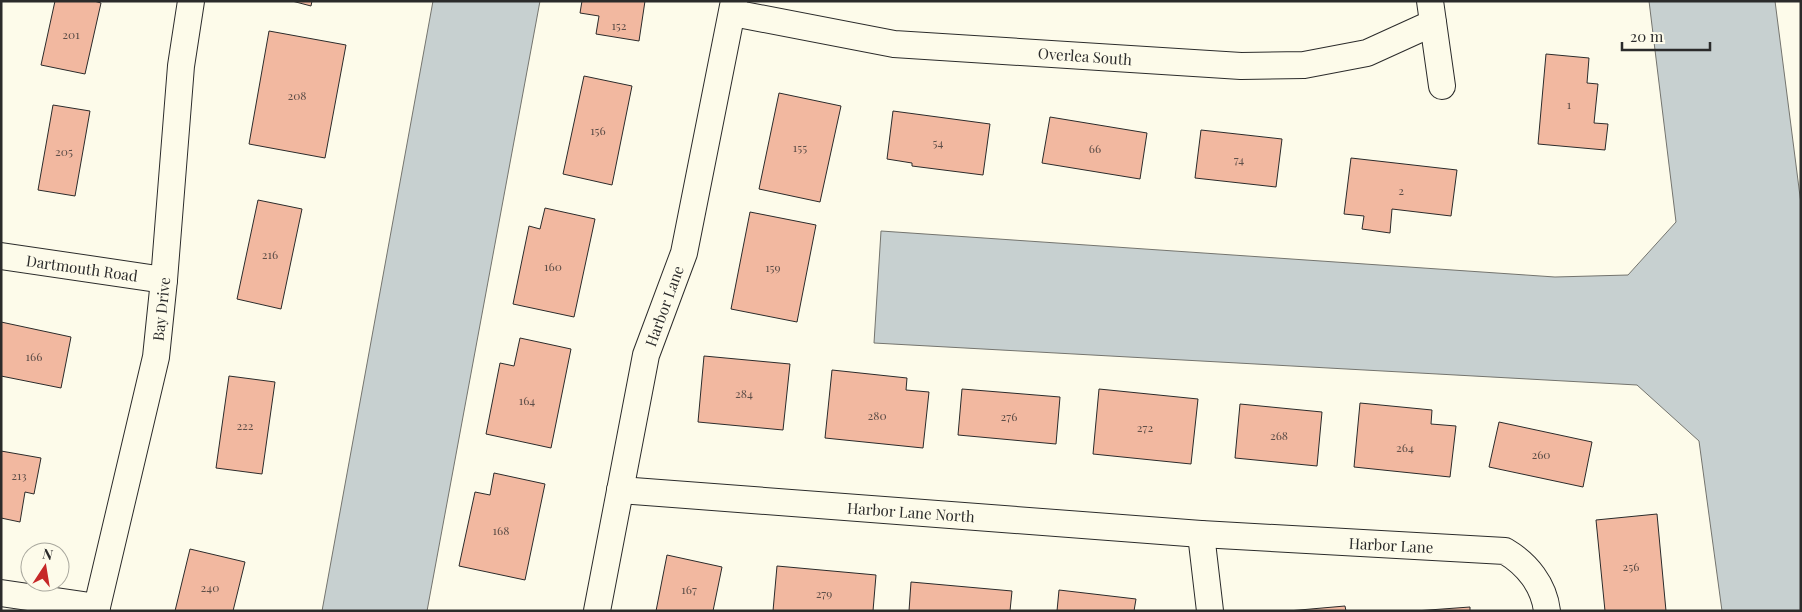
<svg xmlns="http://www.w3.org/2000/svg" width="1802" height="612" font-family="'Playfair Display',serif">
<rect width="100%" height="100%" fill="#fdfbea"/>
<g fill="#c7d0d0" stroke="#74746e">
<polygon points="433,1 540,1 427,611 322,611"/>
<polygon points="1649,1 1775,1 1801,204 1801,611 1722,611 1699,441 1637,385 874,343 881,231 1555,277 1628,275 1676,222"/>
</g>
<g fill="#f2b8a0" stroke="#2b2b2b">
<polygon points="55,1 94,1 101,3 85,74 41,65"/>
<polygon points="292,1 312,1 311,6"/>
<polygon points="582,1 645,1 639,41 596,34 599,16 580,13"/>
<polygon points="269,31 346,45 325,158 249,144"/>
<polygon points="1546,54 1589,58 1587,83 1598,84 1594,123 1608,124 1605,150 1538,144"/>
<polygon points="584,76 632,86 612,185 563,174"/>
<polygon points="779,93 841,106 820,202 759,189"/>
<polygon points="53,105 90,111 75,196 38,190"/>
<polygon points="893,111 990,124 983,175 912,166 912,163 887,159"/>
<polygon points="1050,117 1147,133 1140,179 1042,163"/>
<polygon points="1201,130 1282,139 1276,187 1195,178"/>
<polygon points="1351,158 1457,170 1451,216 1392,209 1390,233 1362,229 1364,216 1344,214"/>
<polygon points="258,200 302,209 281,309 237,299"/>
<polygon points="545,208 595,219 574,317 513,304 529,226 540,229"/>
<polygon points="750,212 816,225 797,322 731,309"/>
<polygon points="1,322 71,337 61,388 1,376"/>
<polygon points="520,338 571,349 551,448 486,434 500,363 514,366"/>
<polygon points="704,356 790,364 783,430 698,422"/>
<polygon points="832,370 907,378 906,390 929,392 923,448 825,438"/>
<polygon points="229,376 275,382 262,474 216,468"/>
<polygon points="962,389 1060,397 1056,444 958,435"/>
<polygon points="1099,389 1198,399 1191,464 1093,454"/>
<polygon points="1360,403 1432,410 1431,424 1456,426 1450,477 1354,467"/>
<polygon points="1240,404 1322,412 1317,466 1235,458"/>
<polygon points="1499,422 1592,442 1583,487 1489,467"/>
<polygon points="1,451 41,458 34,494 25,492 20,522 1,518"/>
<polygon points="494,473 545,484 525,580 459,566 475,492 490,495"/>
<polygon points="1657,514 1666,611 1605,611 1596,520"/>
<polygon points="190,549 245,562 233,611 175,611"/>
<polygon points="667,555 722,567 713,611 656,611"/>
<polygon points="777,566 876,575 873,611 773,611"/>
<polygon points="911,582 1012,591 1010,611 909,611"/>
<polygon points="1059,590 1136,599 1134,611 1057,611"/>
<polygon points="1345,606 1346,611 1288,611"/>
<polygon points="1470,607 1470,611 1415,611"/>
</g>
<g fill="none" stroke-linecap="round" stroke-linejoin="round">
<defs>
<g id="minor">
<polyline points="1430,1 1442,86"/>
<polyline points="733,13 894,44 1241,66 1304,65 1367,53 1433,23"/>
<polyline points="1,256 164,280"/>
<path d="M 620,490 L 1201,534 L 1505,551 C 1527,564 1544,585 1547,611"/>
<polyline points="1201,534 1210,611"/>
<polyline points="1,593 97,607"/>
<polyline points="96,611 156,357 164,280 181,66 191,1"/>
<polyline points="597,611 646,355 684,253 734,1"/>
</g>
</defs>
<use href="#minor" stroke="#2b2b2b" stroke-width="28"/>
<use href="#minor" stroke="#fdfbea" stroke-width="26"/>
</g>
<g text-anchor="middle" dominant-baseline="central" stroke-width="4" stroke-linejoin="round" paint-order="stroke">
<g font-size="12" fill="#5d4e48">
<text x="619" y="25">152</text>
<text x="71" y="34">201</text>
<text x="297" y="95">208</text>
<text x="1569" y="104">1</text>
<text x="598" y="130">156</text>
<text x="938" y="142">54</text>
<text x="800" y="147">155</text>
<text x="1095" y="148">66</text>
<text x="64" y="151">205</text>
<text x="1239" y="159">74</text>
<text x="1401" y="190">2</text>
<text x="270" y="254">216</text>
<text x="553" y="266">160</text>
<text x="773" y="267">159</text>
<text x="34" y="356">166</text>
<text x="744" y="393">284</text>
<text x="527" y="400">164</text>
<text x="877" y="415">280</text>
<text x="1009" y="416">276</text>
<text x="245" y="425">222</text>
<text x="1145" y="427">272</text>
<text x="1279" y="435">268</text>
<text x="1405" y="447">264</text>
<text x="1541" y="454">260</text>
<text x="19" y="475">213</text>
<text x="501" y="530">168</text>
<text x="1631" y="566">256</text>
<text x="210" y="587">240</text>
<text x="689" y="589">167</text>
<text x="824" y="593">279</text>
</g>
<g font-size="15" fill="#2b2b2b" stroke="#fdfbea">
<text transform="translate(1085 56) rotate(4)">Overlea South</text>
<text transform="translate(82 268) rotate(8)">Dartmouth Road</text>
<text transform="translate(664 306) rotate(-70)">Harbor Lane</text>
<text transform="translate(161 309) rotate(-84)">Bay Drive</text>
<text transform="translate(911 512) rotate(4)">Harbor Lane North</text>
<text transform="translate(1391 545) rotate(3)">Harbor Lane</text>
</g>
</g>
<rect width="1802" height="612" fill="none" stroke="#2b2b2b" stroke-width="5"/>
<g transform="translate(45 567) rotate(12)"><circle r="24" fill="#fdfbea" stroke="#a9a89e"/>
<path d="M0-4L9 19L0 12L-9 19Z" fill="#c62828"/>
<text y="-8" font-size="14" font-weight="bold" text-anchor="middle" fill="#2b2b2b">N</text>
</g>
<path d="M1622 42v8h88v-8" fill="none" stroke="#2b2b2b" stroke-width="2.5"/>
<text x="1630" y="42" font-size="15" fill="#2b2b2b" stroke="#fdfbea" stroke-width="4" paint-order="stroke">20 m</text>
</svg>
